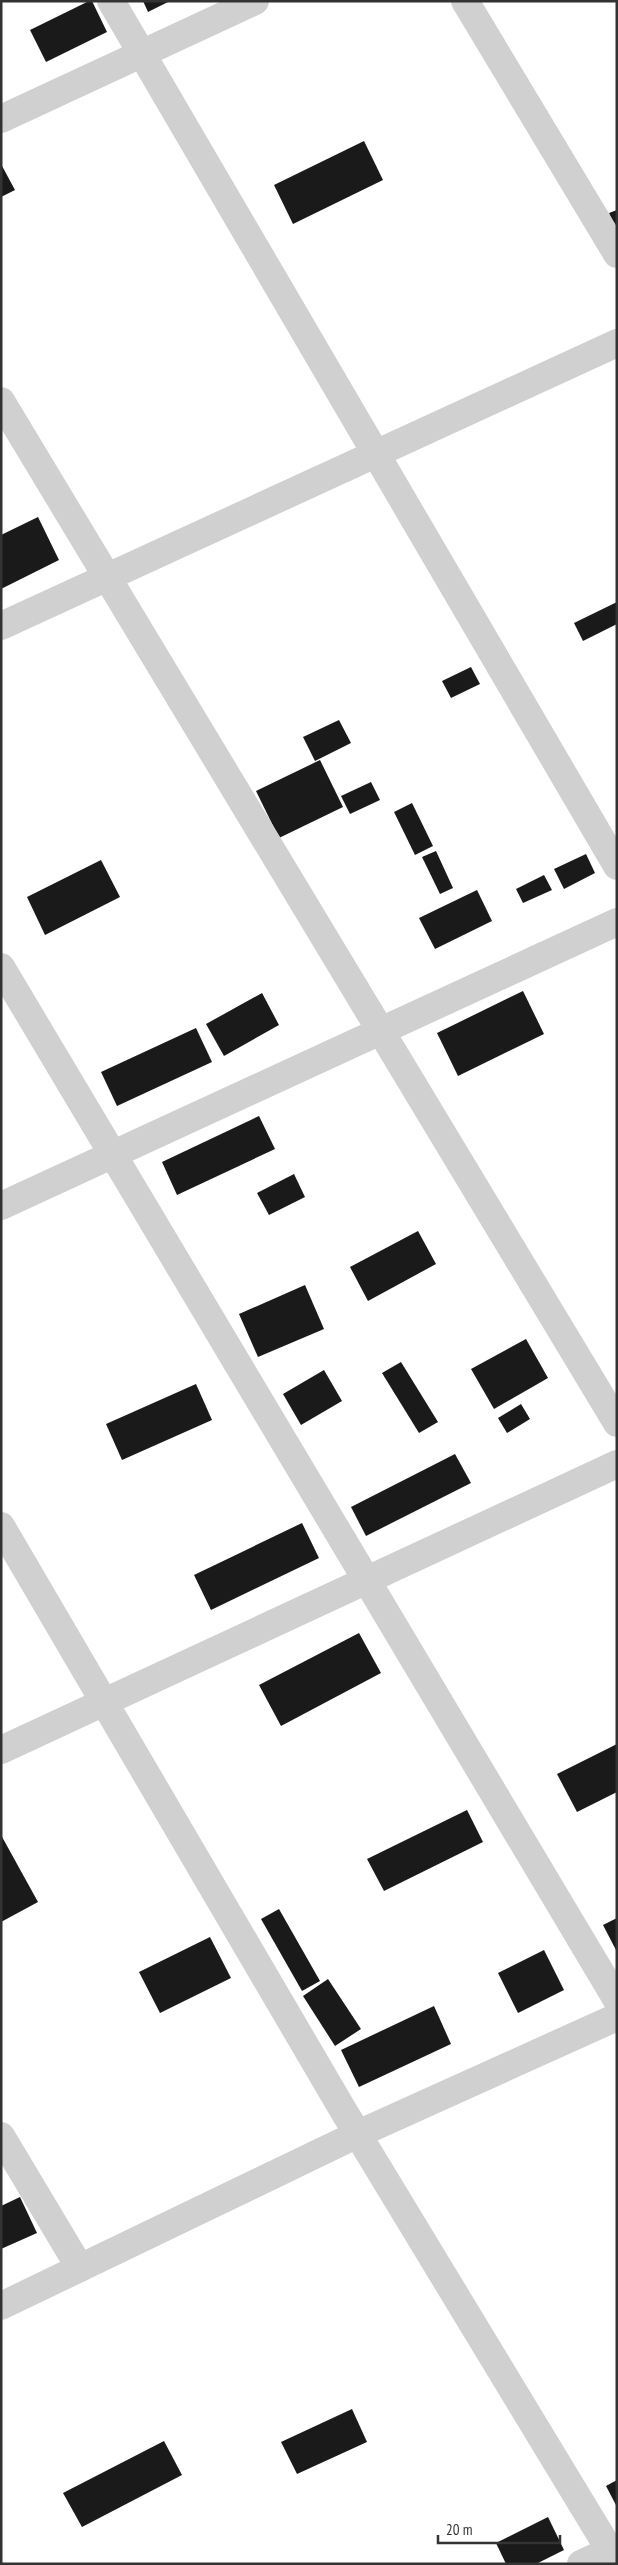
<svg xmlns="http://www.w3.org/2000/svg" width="618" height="2565" font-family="'PT Sans Narrow',sans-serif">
<rect width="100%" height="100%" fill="#fff"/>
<g fill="#1a1a1a">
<polygon points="89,1 92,1 107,32 46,62 30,30"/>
<polygon points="143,1 170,1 148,12"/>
<polygon points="364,141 383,180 293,224 274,185"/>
<polygon points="1,164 15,190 1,197"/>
<polygon points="617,210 617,232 609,213"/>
<polygon points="38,517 59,560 1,589 1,535"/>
<polygon points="617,602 617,624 583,641 574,623"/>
<polygon points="471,667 480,684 451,698 442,681"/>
<polygon points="339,720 351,743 315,761 303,737"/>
<polygon points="320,760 343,807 279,838 256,791"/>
<polygon points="371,782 380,800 350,814 341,796"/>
<polygon points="412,803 433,846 415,855 394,812"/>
<polygon points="436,851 453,888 440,894 422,857"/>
<polygon points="586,854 595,873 564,889 554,869"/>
<polygon points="101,860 120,897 45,935 27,897"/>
<polygon points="544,875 552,890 523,903 516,889"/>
<polygon points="477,890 492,921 435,949 419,918"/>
<polygon points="523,991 544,1034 458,1076 437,1033"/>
<polygon points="262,993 279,1025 224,1056 206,1024"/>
<polygon points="196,1028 212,1062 117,1106 101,1072"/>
<polygon points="259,1116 275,1149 177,1195 162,1162"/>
<polygon points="294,1174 305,1197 269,1215 257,1193"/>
<polygon points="418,1231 436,1264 368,1301 350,1267"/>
<polygon points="305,1285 324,1329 258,1357 239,1314"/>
<polygon points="526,1339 548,1378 494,1409 471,1369"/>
<polygon points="401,1362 438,1422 419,1433 382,1373"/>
<polygon points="324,1370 342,1401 301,1425 283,1394"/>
<polygon points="196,1384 212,1420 122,1460 106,1424"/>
<polygon points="521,1404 530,1419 507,1433 498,1418"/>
<polygon points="455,1454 471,1483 366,1536 351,1507"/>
<polygon points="302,1523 319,1558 211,1610 194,1575"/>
<polygon points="359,1633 381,1673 281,1726 259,1685"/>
<polygon points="617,1744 617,1792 577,1812 557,1774"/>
<polygon points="467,1810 483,1842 384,1891 367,1859"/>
<polygon points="1,1835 38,1902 1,1922"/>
<polygon points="279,1909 320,1981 302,1991 261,1919"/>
<polygon points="617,1918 617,1952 603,1925"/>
<polygon points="210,1937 231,1978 160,2013 139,1972"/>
<polygon points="544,1950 564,1990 518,2013 498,1973"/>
<polygon points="328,1979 361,2029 335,2046 303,1996"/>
<polygon points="434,2006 451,2044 359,2087 341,2050"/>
<polygon points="20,2197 37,2233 1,2249 1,2206"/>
<polygon points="352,2409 367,2442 297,2474 281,2442"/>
<polygon points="164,2441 182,2475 82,2527 63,2493"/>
<polygon points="617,2480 617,2507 606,2486"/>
<polygon points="548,2517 564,2550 536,2564 506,2564 496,2543"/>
</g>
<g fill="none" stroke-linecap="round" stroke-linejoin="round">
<g stroke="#d0d0d0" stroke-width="28">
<polyline points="111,1 617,866"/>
<polyline points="465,1 617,254"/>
<polyline points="1,119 255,1"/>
<polyline points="1,401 617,1423"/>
<polyline points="1,626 617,343"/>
<polyline points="1,967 617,2000"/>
<polyline points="1,1206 617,922"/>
<polyline points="1,1526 343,2110 617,2562"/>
<polyline points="1,1750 617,1464"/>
<polyline points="1,2136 80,2268"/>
<polyline points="1,2306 358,2134 617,2017"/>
<polyline points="581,2564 617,2547"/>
</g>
</g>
<rect width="618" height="2565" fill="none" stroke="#333333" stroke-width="5"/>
<path d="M438 2535v8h122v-8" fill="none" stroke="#333333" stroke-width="2.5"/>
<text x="446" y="2535" font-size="15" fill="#333333" stroke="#ffffff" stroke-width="4" paint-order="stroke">20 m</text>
</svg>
